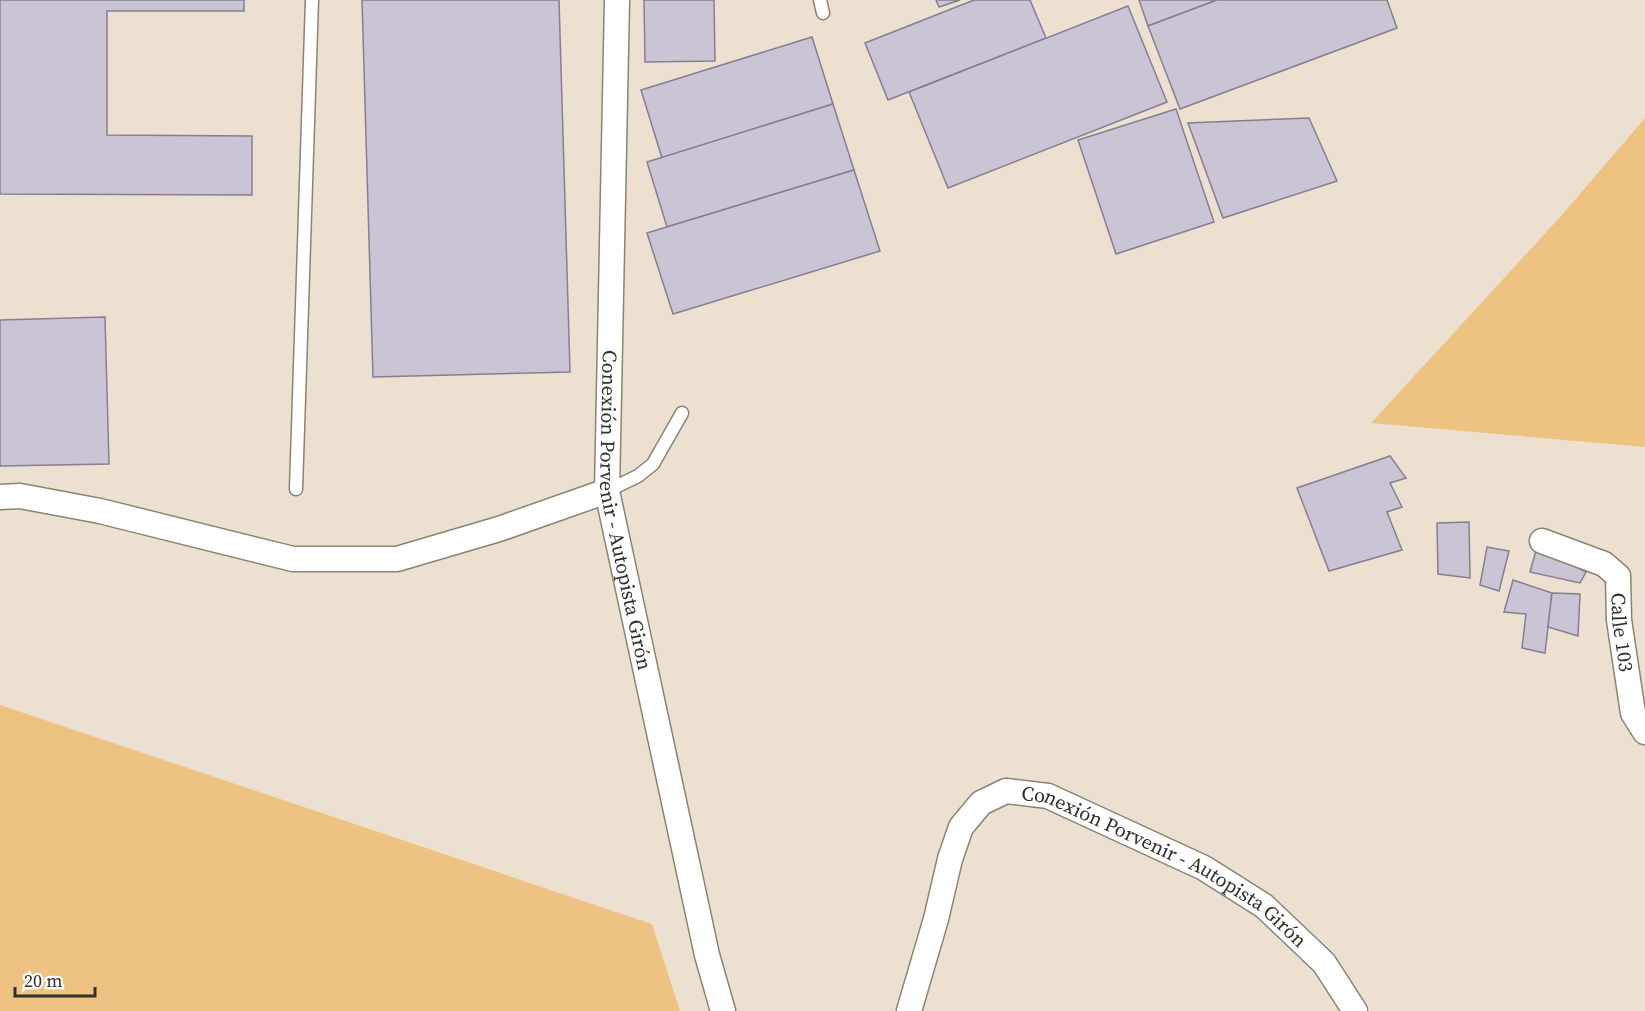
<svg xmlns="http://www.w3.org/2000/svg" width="1645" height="1011" font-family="'Source Serif 4',serif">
<rect width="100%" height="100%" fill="#ece0d0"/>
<g fill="#eec382">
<polygon points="1645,118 1645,447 1371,423 1561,216"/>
<polygon points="0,705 652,924 680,1011 0,1011"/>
</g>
<g fill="#cbc4d5" stroke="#867f90" stroke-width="1.5">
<polygon points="0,0 244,0 244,11 107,11 107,135 252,136 252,195 0,194"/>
<polygon points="362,0 559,0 570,372 373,377"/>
<polygon points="644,0 714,0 715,61 645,62"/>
<polygon points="936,0 960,0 939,7"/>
<polygon points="974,0 1030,0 1046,38 888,100 865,43"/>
<polygon points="1139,0 1217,0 1148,26"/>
<polygon points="1217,0 1387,0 1397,28 1180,109 1148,26"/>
<polygon points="1128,6 1167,102 948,188 909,92"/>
<polygon points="812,37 833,104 662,158 641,90"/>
<polygon points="833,104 854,170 667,227 647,162"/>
<polygon points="1176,109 1214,222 1116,254 1078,140"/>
<polygon points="1309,118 1337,181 1223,218 1188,123"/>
<polygon points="854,170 880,251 673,314 647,233"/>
<polygon points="105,317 109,464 0,466 0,320"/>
<polygon points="1390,456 1406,478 1390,483 1402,507 1387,512 1402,550 1329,571 1297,488"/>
<polygon points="1469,522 1470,578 1438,574 1437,523"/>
<polygon points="1487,547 1509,551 1499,591 1480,585"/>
<polygon points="1537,547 1586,572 1580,583 1530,572"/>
<polygon points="1513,580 1552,593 1545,653 1522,648 1526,614 1504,612"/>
<polygon points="1552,593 1580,594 1578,636 1548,627"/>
</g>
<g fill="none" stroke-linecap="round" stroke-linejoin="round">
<defs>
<g id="lane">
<polyline points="820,0 823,13"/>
<polyline points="296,489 312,0"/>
<polyline points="607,491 638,476 653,464 682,413"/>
</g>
<g id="street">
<path id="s1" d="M 617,0 L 607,491 L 707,955 L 723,1011"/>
<polyline points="0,497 20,496 100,511 293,559 397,559 499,529 607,491"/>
<path id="s2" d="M 1542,541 L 1604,564 L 1618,576 L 1619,620 L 1633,713 L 1645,732"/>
<path id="s3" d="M 909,1011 L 936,919 L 950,859 L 961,827 L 981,803 L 1006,791 L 1048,796 L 1204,868 L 1264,906 L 1324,963 L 1355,1011"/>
</g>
</defs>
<use href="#lane" stroke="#8d8373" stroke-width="15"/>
<use href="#street" stroke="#8d8373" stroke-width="27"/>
<use href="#lane" stroke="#fff" stroke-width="12"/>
<use href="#street" stroke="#fff" stroke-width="24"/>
</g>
<g text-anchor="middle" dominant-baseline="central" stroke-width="4.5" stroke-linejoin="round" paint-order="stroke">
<g font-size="20" fill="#332f29" stroke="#fff">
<text stroke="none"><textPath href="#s1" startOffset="512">Conexión Porvenir - Autopista Girón</textPath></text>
<text stroke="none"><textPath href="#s2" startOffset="141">Calle 103</textPath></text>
<text stroke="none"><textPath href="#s3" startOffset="428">Conexión Porvenir - Autopista Girón</textPath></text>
</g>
</g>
<path d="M15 987v9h80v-9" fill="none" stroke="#332f29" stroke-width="3"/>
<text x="24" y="987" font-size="18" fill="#332f29" stroke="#ffffff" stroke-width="4.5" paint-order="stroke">20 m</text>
</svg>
